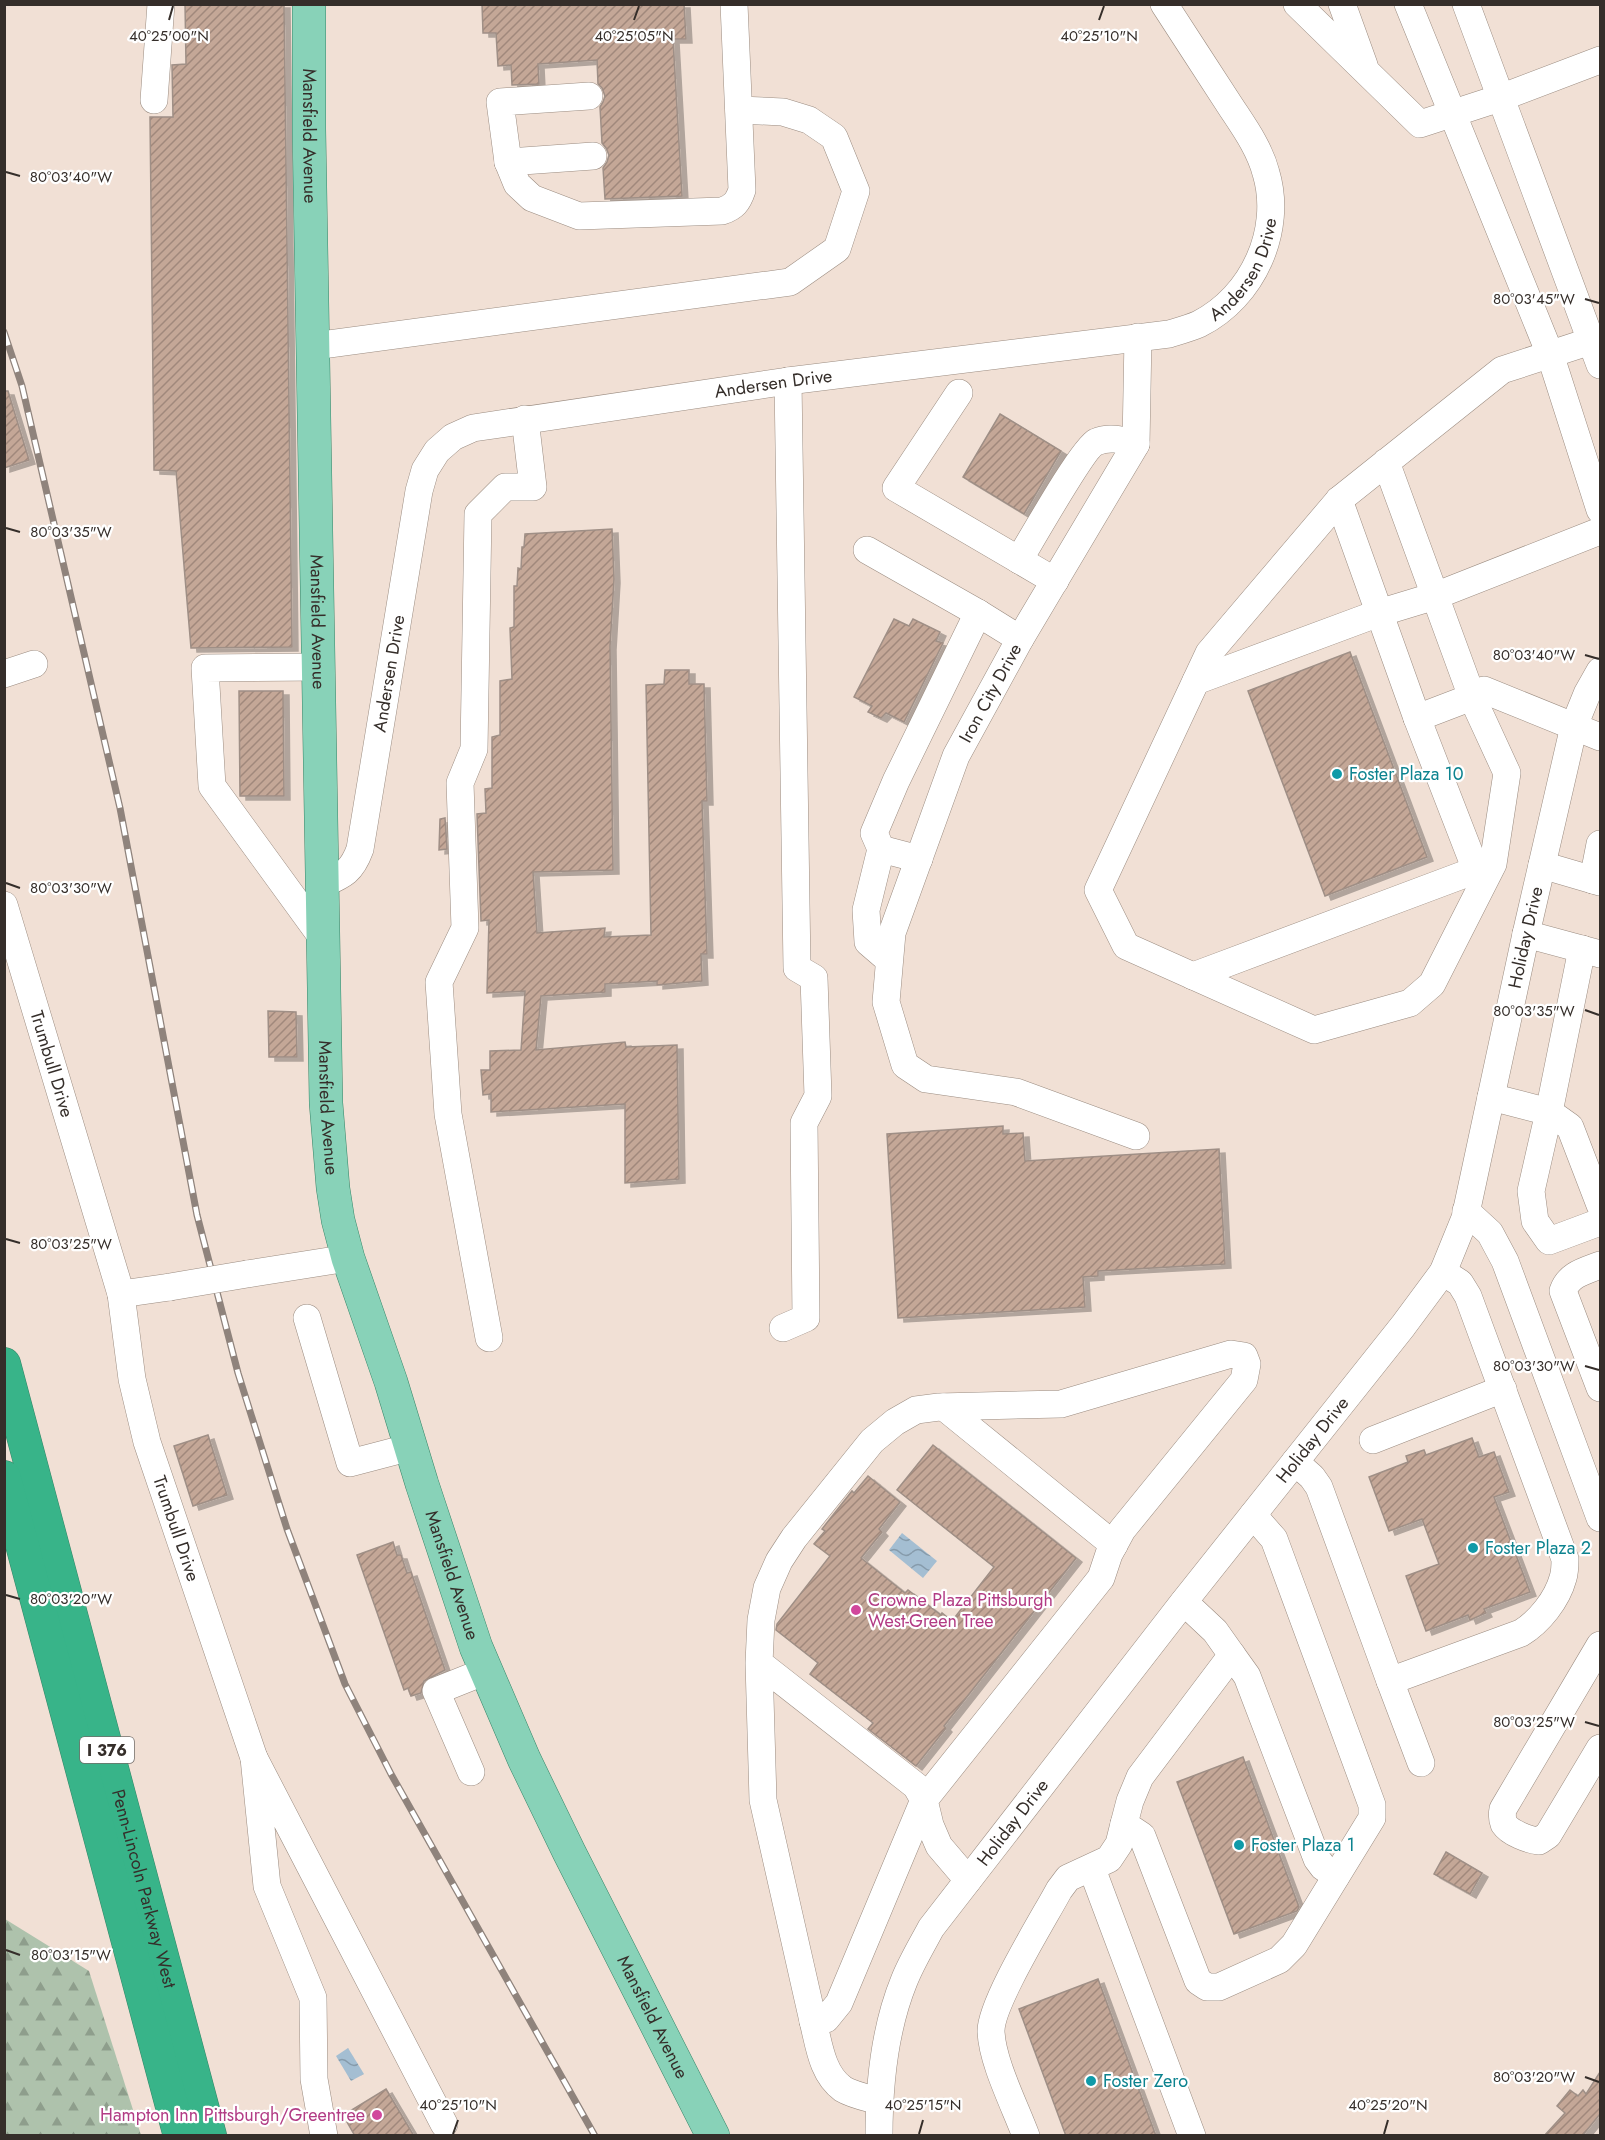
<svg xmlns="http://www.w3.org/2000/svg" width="1605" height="2140" font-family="Jost,sans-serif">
<defs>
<pattern id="forest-firs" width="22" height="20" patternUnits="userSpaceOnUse" patternTransform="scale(1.5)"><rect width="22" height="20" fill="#aec2ac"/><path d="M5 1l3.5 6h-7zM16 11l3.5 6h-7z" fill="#8e9e8c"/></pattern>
<pattern id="water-waves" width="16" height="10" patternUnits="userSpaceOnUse" patternTransform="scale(1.5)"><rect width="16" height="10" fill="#a4bed2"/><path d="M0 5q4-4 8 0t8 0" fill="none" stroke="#869bab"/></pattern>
<pattern id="building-hatch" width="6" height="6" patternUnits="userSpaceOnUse" patternTransform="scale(1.5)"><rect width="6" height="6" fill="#c4a797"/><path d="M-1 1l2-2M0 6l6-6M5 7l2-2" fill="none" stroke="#a0887b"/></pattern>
<filter id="shadow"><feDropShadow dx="6" dy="4" stdDeviation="0" flood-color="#0004"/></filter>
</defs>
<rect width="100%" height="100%" fill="#f1e0d5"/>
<polygon fill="url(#forest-firs)" points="5,1919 89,1971 141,2135 8,2136 5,2133"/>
<g fill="url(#water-waves)">
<polygon points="902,1533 937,1561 923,1578 889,1550"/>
<polygon points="348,2048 364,2074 351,2081 336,2056"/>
</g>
<g fill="url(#building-hatch)" stroke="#9f8f86" stroke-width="1.5" filter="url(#shadow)">
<polygon points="185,4 284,4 292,647 191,648 176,471 154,470 150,117 173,117 172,65 186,64"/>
<polygon points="482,4 684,4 686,39 673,39 682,196 605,199 603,168 607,162 609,155 606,148 602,143 600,107 603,102 605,96 602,88 598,84 597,60 538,64 539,84 512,85 511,65 498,66 496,33 483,33"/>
<polygon points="4,391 8,391 29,460 4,468"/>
<polygon points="1000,414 1061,451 1024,514 963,477"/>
<polygon points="612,529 614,579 610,646 613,870 533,872 537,933 605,928 604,937 651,935 646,685 664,684 665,670 689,670 689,684 704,684 707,801 702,801 707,954 701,954 702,981 657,985 657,981 605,984 605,992 541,996 536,1050 625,1042 626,1047 677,1045 679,1179 625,1183 625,1104 491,1112 491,1094 483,1095 481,1070 490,1070 490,1051 521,1050 522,1036 525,991 487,993 489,920 481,921 477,814 486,813 485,789 492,788 492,737 500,735 500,681 512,679 510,628 514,627 514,586 517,586 518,568 521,569 522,547 524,547 525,534"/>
<polygon points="894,619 909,626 913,619 940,632 936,641 943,643 904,722 886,713 881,718 868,712 872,706 854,697"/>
<polygon points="1350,652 1427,857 1325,896 1248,691"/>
<polygon points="239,691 283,691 284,796 240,796"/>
<polygon points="445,818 447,849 439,850 440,819"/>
<polygon points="268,1011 296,1012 297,1057 269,1057"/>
<polygon points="1003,1126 1003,1134 1023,1133 1025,1161 1219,1149 1225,1264 1098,1271 1098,1276 1083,1277 1085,1307 898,1318 887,1134"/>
<polygon points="208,1435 227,1495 193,1506 174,1446"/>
<polygon points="1472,1438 1479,1457 1494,1452 1509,1492 1494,1497 1530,1592 1484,1609 1486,1613 1470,1620 1468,1615 1426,1631 1406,1576 1439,1564 1422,1519 1389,1531 1369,1477 1408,1462 1406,1456 1424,1450 1426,1455"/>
<polygon points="933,1445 1076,1558 944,1726 946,1728 916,1766 868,1729 873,1723 810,1674 818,1663 776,1630 777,1624 830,1556 814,1544 825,1531 822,1529 852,1491 854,1493 868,1476 900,1502 879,1529 882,1532 861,1558 905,1593 908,1590 941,1615 942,1613 952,1621 994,1567 897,1490"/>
<polygon points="393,1542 397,1555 401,1555 407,1573 411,1572 445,1670 424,1681 421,1693 411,1696 408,1688 404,1690 357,1555"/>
<polygon points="1243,1757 1299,1907 1297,1911 1234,1934 1177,1782"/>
<polygon points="1446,1852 1482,1873 1470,1894 1434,1874"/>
<polygon points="1098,1979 1156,2136 1066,2136 1019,2009"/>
<polygon points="1600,2072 1600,2114 1582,2136 1544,2136 1565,2113 1557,2106 1570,2090 1578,2096 1583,2090 1586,2094"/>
<polygon points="386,2089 414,2136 355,2136 347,2122 354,2118 350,2111"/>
</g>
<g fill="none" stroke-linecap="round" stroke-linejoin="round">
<defs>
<g id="minor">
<polyline points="1297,4 1420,124 1500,98 1600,60"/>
<polyline points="1342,4 1364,65"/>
<polyline points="1408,4 1550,354 1600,510"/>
<polyline points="1466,4 1600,365"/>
<path d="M 589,96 L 500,102 L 508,162 L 517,184 L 532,198 L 579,216 L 722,211 C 734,207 738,202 742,190 L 734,4"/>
<polyline points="154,100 161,4"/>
<polyline points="508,162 593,156"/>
<polyline points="314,346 790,282 837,249 856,191 834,137 809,120 783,112 739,110"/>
<polyline points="959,393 896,488 1055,581"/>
<polyline points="1386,462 1472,697 1507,773 1493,864 1432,984 1410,1003 1314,1030 1126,946 1098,890 1209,653 1339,500 1502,370 1591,341"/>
<polyline points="1339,500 1417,718 1476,870"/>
<polyline points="867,550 978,613"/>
<path d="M 1019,560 C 1030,542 1083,448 1096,442 C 1110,436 1122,440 1136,444"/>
<polyline points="319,667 205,668 212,786 324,940"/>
<polyline points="4,674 34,664"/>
<polyline points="1196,681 1379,613 1435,596 1600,531"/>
<polyline points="1417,718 1472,697 1484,690 1600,737"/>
<polyline points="881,849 866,910 868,942 889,960"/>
<polyline points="919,859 881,849 874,833 896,781 978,613 1020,639"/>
<polyline points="1542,865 1600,882"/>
<polyline points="1593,880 1600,844"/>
<path id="s1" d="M 323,884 C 344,875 352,871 360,849 L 419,491 L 425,470 L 437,451 L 453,437 L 473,428 L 788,381 L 1169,334 C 1179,331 1190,328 1199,324 C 1253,297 1283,230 1266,173 C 1259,146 1241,123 1227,101 C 1206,69 1185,36 1164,4"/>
<path id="s2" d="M 4,905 L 121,1294 L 132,1379 L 147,1442 L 254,1758"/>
<polyline points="1526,934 1600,954"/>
<polyline points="1582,949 1549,1112 1531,1191 1535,1221 1549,1241 1600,1222"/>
<polyline points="1193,976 1492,864"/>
<polyline points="1491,1097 1549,1112 1570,1127 1600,1205"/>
<path id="s3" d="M 1136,1136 L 1016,1092 L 926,1079 L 905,1065 L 886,1002 L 892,933 L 956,756 L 1020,639 L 1136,444 L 1138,337"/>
<polyline points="1466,1211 1490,1233 1505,1261 1600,1518"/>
<path d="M 1600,1265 C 1585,1271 1569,1274 1563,1291 L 1600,1388"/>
<polyline points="247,1274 348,1258"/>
<polyline points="121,1294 170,1287"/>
<polyline points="307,1318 350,1463 411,1447"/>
<polyline points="783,1328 806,1318 804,1123 818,1096 814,978 797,968 788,381"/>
<polyline points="489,1338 448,1114 439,982 465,928 460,783 474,749 478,514 505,487 533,487 525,419"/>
<polyline points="944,1407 1114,1545"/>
<polyline points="1373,1440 1503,1389"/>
<path d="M 1295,1462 L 1312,1477 L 1319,1487 L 1390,1681 L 1521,1633 C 1539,1622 1557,1600 1563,1578 C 1565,1572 1565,1565 1565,1559 L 1468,1296 L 1460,1283 L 1443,1272"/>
<polyline points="1184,1602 1215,1631 1232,1655 1140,1777 1130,1801 1124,1824 1142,1836 1198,1981 1207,1987 1219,1987 1279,1960 1294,1945 1372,1818 1372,1805 1274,1539 1253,1515"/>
<path d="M 1600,1645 L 1503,1809 C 1502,1814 1502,1819 1504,1824 C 1510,1833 1529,1840 1539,1841 L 1548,1835 L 1600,1748"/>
<polyline points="1232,1655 1247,1676 1317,1859 1323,1867 1336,1876"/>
<polyline points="759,1663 916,1786 924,1800 1101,1578 1109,1554 1122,1530 1244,1380 1247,1364 1244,1356 1231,1354 1061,1404 939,1407 916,1410 895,1422 872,1441 794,1538 779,1561 767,1588 761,1620 759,1663 763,1800 813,2021 826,2019 839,2003 924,1800 930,1825 939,1846 968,1880"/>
<polyline points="1390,1681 1421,1763"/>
<polyline points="471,1772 436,1691 486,1671"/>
<polyline points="1092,1869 1192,2136"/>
<path d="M 813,2021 C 819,2045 822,2074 843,2089 C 853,2095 868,2098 879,2101"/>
<polyline points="324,2136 314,2079 313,1998 267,1886 254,1758 444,2124"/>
<path id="s4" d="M 879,2136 C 879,2084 884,2030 904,1981 C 911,1963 922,1945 931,1928 L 1182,1604 L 1403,1326 L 1443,1272 L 1465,1218 L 1526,934 L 1574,726 L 1587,694 L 1600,671"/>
<path d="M 1026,2136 C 1015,2106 992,2062 991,2031 C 991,2003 1044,1918 1059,1890 L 1068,1878 L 1109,1859 L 1119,1844 L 1124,1824"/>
</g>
<g id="major">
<path id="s5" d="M 309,4 L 309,129 L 326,1103 L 333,1188 L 338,1220 L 348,1258 L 391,1382 L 422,1484 L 476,1647 L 524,1759 L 569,1852 L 713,2136"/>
</g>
<g id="highway">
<path id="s6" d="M 4,1364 L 210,2136"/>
<polyline points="4,1477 180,2136"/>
</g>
</defs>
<use href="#minor" stroke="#9b8c81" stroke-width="28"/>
<use href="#major" stroke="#378568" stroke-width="34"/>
<use href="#highway" stroke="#378568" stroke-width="34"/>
<use href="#minor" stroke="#fff" stroke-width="27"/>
<use href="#major" stroke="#88d2b8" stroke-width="33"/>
<use href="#highway" stroke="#38b489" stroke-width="33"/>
<defs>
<polyline id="rail" points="4,332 22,386 120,808 197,1215 238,1373 287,1529 345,1684 391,1774 595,2136"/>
</defs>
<use href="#rail" stroke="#8f837c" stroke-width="7"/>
<use href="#rail" stroke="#fff" stroke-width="4.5" stroke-dasharray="14" stroke-linecap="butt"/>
<defs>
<polyline id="minor-bridge" points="170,1287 247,1274"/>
</defs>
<use href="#minor-bridge" stroke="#9b8c81" stroke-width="28" stroke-linecap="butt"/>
<use href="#minor-bridge" stroke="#fff" stroke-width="27"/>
</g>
<path fill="none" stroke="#352e2a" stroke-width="2" d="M 169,20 L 173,6M 634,20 L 639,6M 1099,20 L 1104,6M 6,172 L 20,176M 1585,299 L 1599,303M 6,528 L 20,532M 1585,655 L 1599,659M 6,883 L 20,888M 1585,1010 L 1599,1015M 6,1239 L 20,1243M 1585,1366 L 1599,1370M 6,1595 L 20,1599M 1585,1722 L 1599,1726M 6,1950 L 20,1955M 1585,2077 L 1599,2082M 453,2134 L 458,2120M 919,2134 L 923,2120M 1384,2134 L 1388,2120"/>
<g fill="#0f9aa8" stroke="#fff" stroke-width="2">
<circle cx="1337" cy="774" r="6"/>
<circle cx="1473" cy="1548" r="6"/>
<circle cx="1239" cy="1845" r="6"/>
<circle cx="1091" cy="2081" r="6"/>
</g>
<g fill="#d1479c" stroke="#fff" stroke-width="2">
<circle cx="856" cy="1610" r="6"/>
<circle cx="377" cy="2115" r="6"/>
</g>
<g text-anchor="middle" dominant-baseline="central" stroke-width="4.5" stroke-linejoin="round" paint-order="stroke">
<rect fill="#fff" stroke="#726d6a" stroke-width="1.5" x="80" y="1737" width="54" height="26" rx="4.5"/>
<g font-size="16" font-weight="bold" fill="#352e2a">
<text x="107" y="1750">I 376</text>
</g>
<g font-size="18" fill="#352e2a" stroke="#fff">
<text stroke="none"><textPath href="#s5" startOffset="132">Mansfield Avenue</textPath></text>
<text stroke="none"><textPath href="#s1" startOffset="1311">Andersen Drive</textPath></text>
<text stroke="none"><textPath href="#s1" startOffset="807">Andersen Drive</textPath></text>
<text stroke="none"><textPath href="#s5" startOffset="618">Mansfield Avenue</textPath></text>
<text stroke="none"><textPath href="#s1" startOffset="231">Andersen Drive</textPath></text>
<text stroke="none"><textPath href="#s3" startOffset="639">Iron City Drive</textPath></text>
<text stroke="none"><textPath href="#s4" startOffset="1395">Holiday Drive</textPath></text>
<text stroke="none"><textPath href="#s2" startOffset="166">Trumbull Drive</textPath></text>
<text stroke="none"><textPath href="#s5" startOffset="1104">Mansfield Avenue</textPath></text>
<text stroke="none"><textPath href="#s4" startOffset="837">Holiday Drive</textPath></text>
<text stroke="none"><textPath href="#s2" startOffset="648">Trumbull Drive</textPath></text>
<text stroke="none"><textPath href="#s5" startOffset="1590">Mansfield Avenue</textPath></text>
<text stroke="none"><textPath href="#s4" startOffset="351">Holiday Drive</textPath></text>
<text stroke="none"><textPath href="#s6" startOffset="543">Penn-Lincoln Parkway West</textPath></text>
<text stroke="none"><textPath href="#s5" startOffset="2076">Mansfield Avenue</textPath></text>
</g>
<g font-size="18" fill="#0d838f" stroke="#fff" text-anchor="start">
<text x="1349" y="774">Foster Plaza 10</text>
<text x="1485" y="1548">Foster Plaza 2</text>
<text x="1251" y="1845">Foster Plaza 1</text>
<text x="1103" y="2081">Foster Zero</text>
</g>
<g font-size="18" fill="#b23c85" stroke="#fff" text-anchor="start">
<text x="868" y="1600">Crowne Plaza Pittsburgh<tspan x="868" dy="21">West-Green Tree</tspan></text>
<text x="365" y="2115" text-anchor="end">Hampton Inn Pittsburgh/Greentree</text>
</g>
</g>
<g font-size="15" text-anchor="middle" fill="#352e2a" stroke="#fff" stroke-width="4.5" stroke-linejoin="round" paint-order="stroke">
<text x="169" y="41">40°25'00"N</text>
<text x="634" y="41">40°25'05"N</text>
<text x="1099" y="41">40°25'10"N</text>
<text x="71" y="182">80°03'40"W</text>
<text x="1534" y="304">80°03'45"W</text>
<text x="71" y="537">80°03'35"W</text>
<text x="1534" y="660">80°03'40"W</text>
<text x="71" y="893">80°03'30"W</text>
<text x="1534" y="1016">80°03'35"W</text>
<text x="71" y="1249">80°03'25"W</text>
<text x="1534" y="1371">80°03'30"W</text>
<text x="71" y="1604">80°03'20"W</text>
<text x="1534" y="1727">80°03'25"W</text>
<text x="71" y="1960">80°03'15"W</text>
<text x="1534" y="2082">80°03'20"W</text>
<text x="458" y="2110">40°25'10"N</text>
<text x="923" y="2110">40°25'15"N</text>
<text x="1388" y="2110">40°25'20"N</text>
</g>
<rect width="1605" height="2140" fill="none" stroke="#352e2a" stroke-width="12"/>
</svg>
